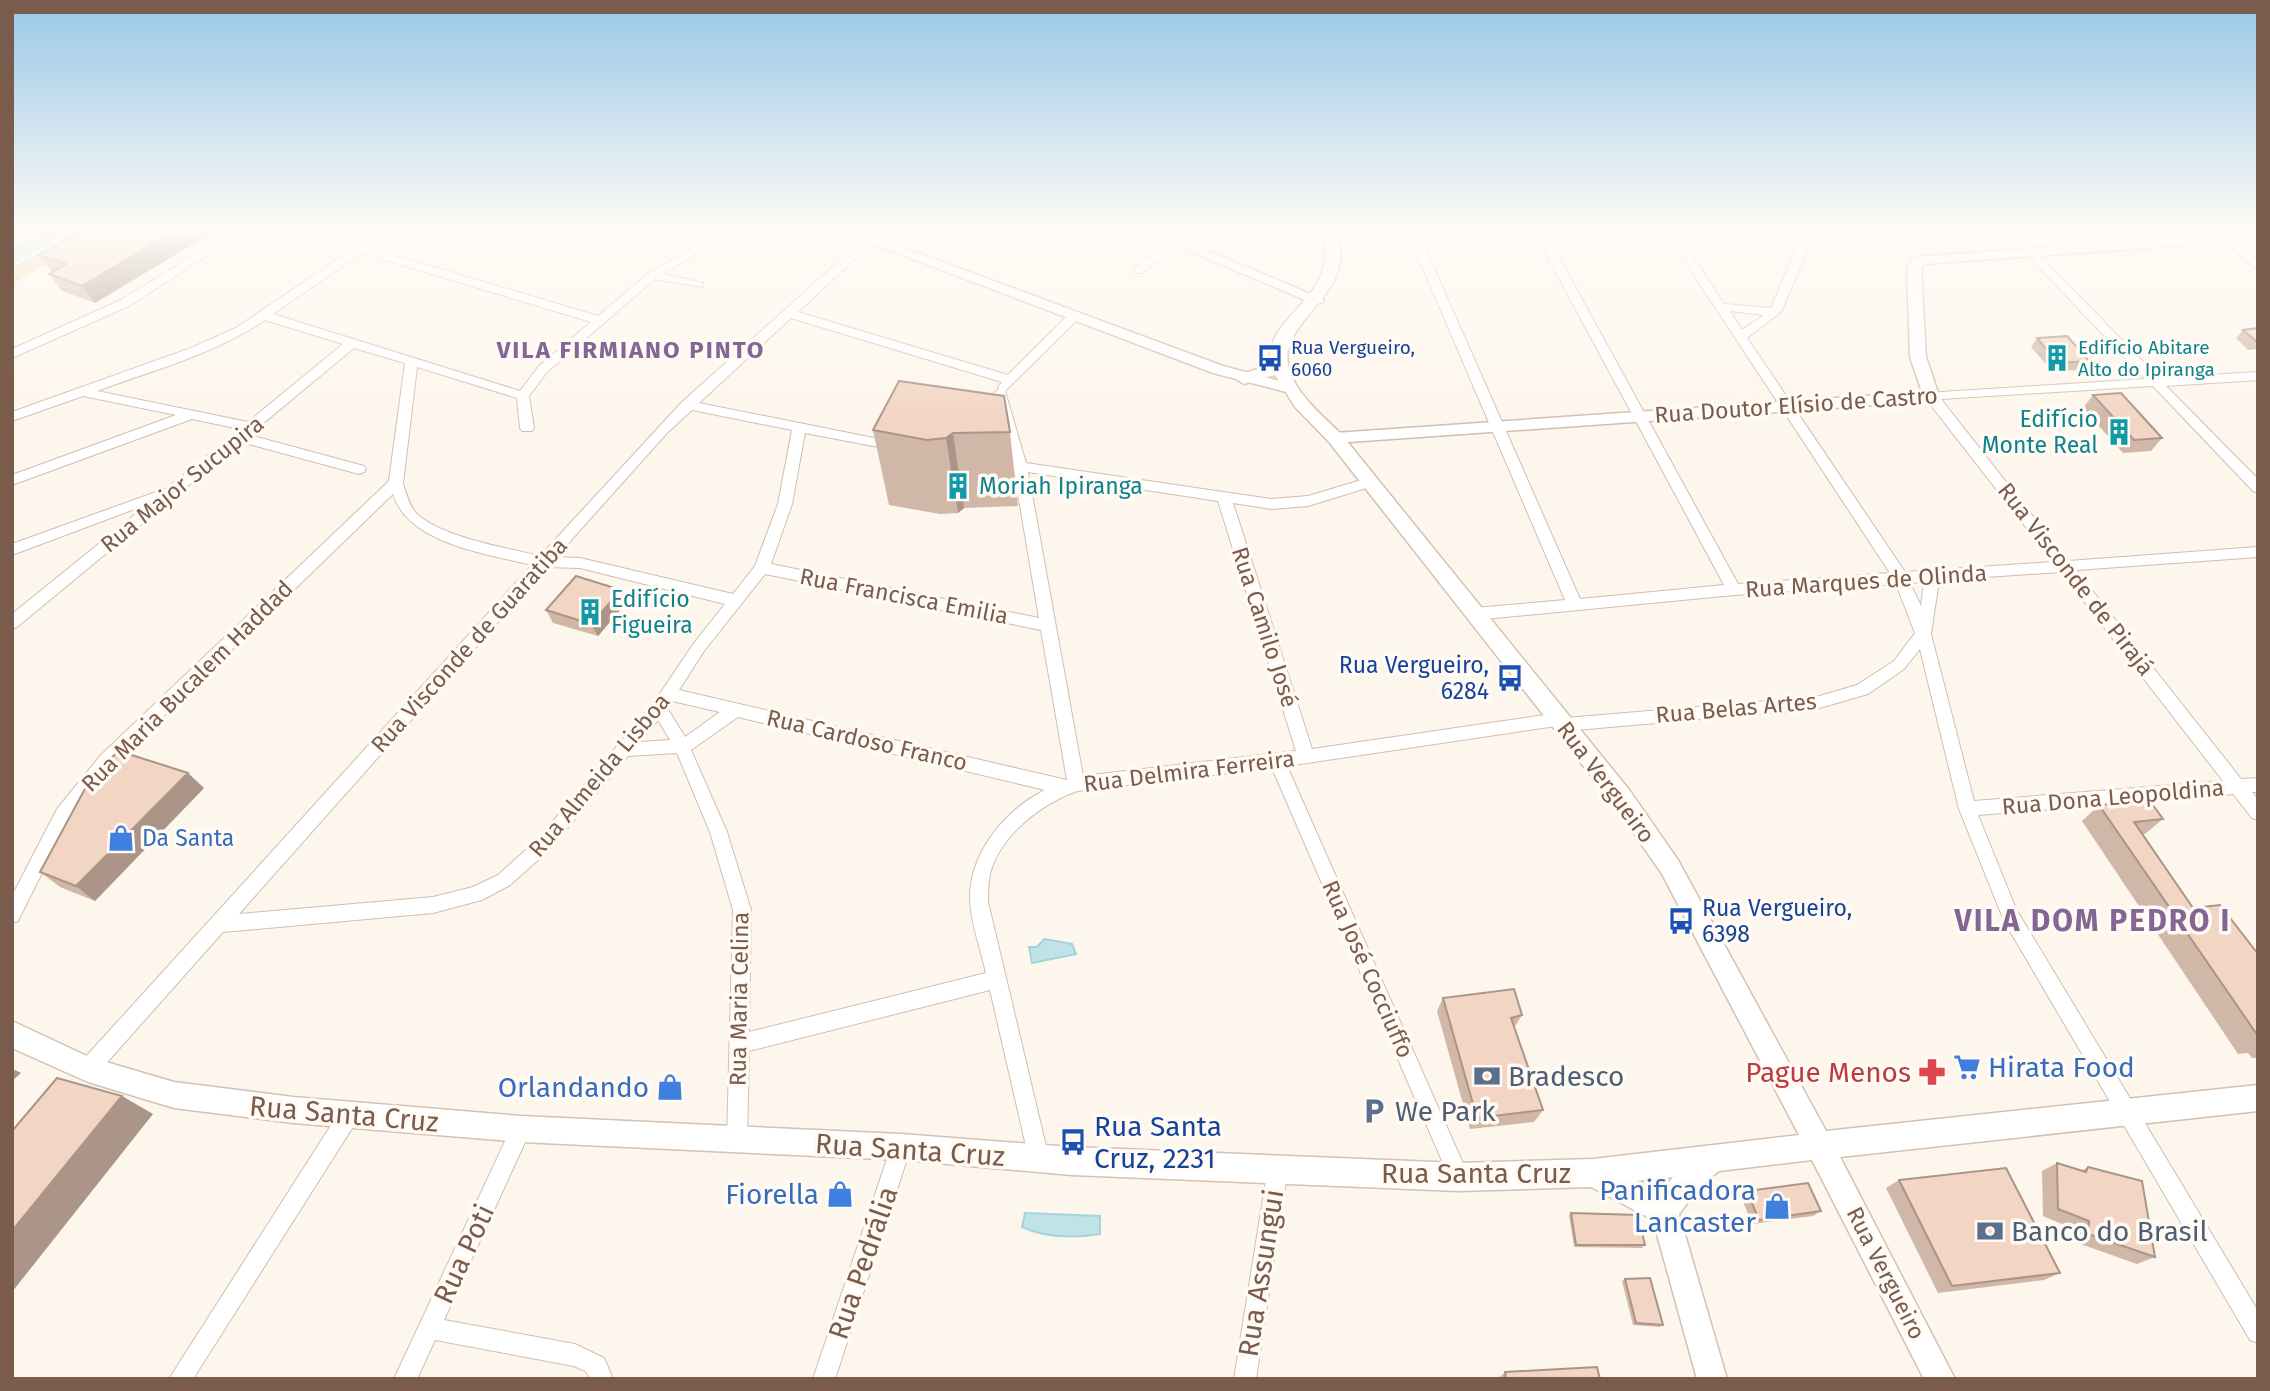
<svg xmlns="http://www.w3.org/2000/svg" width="2270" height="1391" font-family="'Fira Sans',sans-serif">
<rect width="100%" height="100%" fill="#fdf6ec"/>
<g fill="#bfe3e8" stroke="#a5d3da" stroke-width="2">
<polygon points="1044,939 1072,944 1076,954 1032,963 1029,947 1037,947"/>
<path d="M 1025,1213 L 1100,1216 L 1100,1234 C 1075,1238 1046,1238 1022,1227 Z"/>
</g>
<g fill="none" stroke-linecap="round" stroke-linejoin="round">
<polygon fill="#bfe3e8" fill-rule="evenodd" points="51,228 77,228 12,264 12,249"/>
<defs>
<g id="minor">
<polygon points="237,228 250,228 129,306 12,358 12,349 121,300"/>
<path d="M 285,228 L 302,228 L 357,245 L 369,228 L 380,228 L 367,247 L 598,316 L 649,273 L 727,228 L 740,228 L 663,274 L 703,283 L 703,287 L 655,279 L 547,372 L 529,396 L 534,428 L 532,431 L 522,431 L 520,428 L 517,398 L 417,367 L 403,483 C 406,493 409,505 416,513 C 440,537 507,548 540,556 L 682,402 L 865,238 L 875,240 L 798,312 L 1008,375 L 1070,313 L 1078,313 L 1078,319 L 1005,391 L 1026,463 L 1271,499 L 1308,496 L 1368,478 L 1375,483 L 1373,486 L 1308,506 L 1271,509 L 1233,503 L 1312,749 L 1558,713 L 1566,718 L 1816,697 L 1857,685 L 1894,661 L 1915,633 L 1896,584 L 1734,595 L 1475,620 L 1470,618 L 1468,614 L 1470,610 L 1475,608 L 1565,600 L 1409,236 L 1332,239 L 1326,236 L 1328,234 L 1405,228 L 1525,228 L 1520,231 L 1420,236 L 1580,599 L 1724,585 L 1532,228 L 1543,228 L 1738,584 L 1890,573 L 1663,228 L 1674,228 L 1724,304 L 1771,308 L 1794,254 L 1800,228 L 1812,228 L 1806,254 L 1781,312 L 1747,338 L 1905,572 L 2053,562 L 1926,399 L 1926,393 L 2145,379 L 2002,228 L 2013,228 L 2159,378 L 2258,372 L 2258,380 L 2166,386 L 2258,479 L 2258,493 L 2253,491 L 2153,386 L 1941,399 L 2068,561 L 2258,547 L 2258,557 L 2076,570 L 2241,779 L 2258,778 L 2258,792 L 2252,792 L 2258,800 L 2258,820 L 2252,818 L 2233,794 L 1978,815 L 2016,909 L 2258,1311 L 2258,1343 L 2250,1340 L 2004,921 L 1959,809 L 1920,649 L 1904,669 L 1868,694 L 1816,709 L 1564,731 L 1556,726 L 1287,766 L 1469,1177 L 1466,1184 L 1459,1187 L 1452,1184 L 1272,768 L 1077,791 C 1041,804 1000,835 990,874 C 988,883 988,893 988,902 L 1049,1159 L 1046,1166 L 1039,1169 L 1032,1166 L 1029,1159 L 990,990 L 749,1051 L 747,1140 L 744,1147 L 737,1150 L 730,1147 L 727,1140 L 733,910 L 710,832 L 677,753 L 628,756 L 548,851 L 510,885 L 482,900 L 433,913 L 223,932 L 95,1076 L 88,1078 L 81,1076 L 78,1069 L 81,1062 L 532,565 C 488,554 408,544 393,494 L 113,765 L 69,819 L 18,921 L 12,923 L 12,896 L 57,809 L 101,755 L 389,481 L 405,363 L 354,348 L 249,435 L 364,466 L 366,469 L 364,472 L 359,474 L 241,442 L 17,627 L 12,629 L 12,614 L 148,504 L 12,555 L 12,544 L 167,488 L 240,429 L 192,419 L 12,485 L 12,475 L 176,415 L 83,396 L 12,421 L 12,412 L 191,348 L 236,328 L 351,250 ZM 362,253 L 591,322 L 539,366 L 520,391 L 273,314 ZM 1730,311 L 1764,315 L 1742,330 ZM 791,318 L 1002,382 L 998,387 L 999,389 L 994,393 L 1012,460 L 992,457 L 985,462 L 992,467 L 1014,470 L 1039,618 L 771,564 L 792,504 L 805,433 L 894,450 L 901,446 L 894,442 L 699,403 ZM 265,320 L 343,344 L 248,422 L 97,391 C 154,370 215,354 265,320 ZM 692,410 L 792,430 L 778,504 L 755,566 L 733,594 L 580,558 L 556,557 L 667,433 ZM 1028,472 L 1218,501 L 1296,751 L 1083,776 ZM 547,567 L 580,568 L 725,604 L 694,643 L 653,704 L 536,841 L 498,875 L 473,887 L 433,897 L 239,914 ZM 2061,572 L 2223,781 L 1974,801 L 1931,634 L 1939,580 ZM 765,574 L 1041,630 L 1067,780 L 679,690 L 704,651 ZM 1924,582 L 1921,606 L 1910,583 ZM 672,701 L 720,712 L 685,737 L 667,708 ZM 738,717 L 1045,790 C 1005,810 969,853 970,900 C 971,924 981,950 986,973 L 749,1032 L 751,910 L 727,832 L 691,750 ZM 658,720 L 670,740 L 640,742 Z"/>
<polygon points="1187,228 1199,228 1142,273 1134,273 1134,269"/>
<polygon points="2208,228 2220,228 2258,261 2258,270"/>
<polygon points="349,1105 356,1108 359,1115 356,1122 193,1379 169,1379 342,1108"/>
<polygon points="521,1119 528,1122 531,1129 444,1320 575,1344 604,1358 613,1379 591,1379 585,1371 574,1366 435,1340 417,1379 394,1379 514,1122"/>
<polygon points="901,1137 908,1140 911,1147 835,1379 813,1379 891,1147 894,1140"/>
<polygon points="1278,1158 1285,1161 1288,1168 1256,1379 1234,1379 1268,1168 1271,1161"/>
</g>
<g id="tertiary">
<polygon points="831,228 851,228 1223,366 1295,385 1298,388 1290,393 1213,373"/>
<polygon points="1136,228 1155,228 1324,300 1322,303 1312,303"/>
<polygon points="2258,232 2258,240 1924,264 1921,268 1926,357 1939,396 1931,401 1335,443 1327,438 1335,433 1922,392 1910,357 1907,267 1915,257"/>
</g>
<path id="secondary" d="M 1323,228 L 1337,228 C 1340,244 1343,260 1336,276 C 1323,309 1276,334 1290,372 C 1299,397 1323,416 1341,434 L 1630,791 L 1678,860 L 1826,1131 L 2258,1085 L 2258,1111 L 1840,1157 L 1955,1379 L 1924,1379 L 1812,1160 L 1719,1171 L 1702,1184 L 1679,1214 L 1727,1379 L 1697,1379 L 1653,1220 L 1591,1187 L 1459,1191 L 1072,1175 L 901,1160 L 521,1142 L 293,1123 L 174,1108 L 88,1082 L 12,1048 L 12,1021 L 89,1057 L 174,1082 L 293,1097 L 521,1116 L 901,1134 L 1072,1147 L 1459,1163 L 1593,1159 L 1799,1135 L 1662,874 L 1614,805 L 1329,442 L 1295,407 L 1275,375 L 1244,384 L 1236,379 L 1238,375 L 1271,365 C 1262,329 1313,304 1322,272 C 1327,257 1325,243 1323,228 ZM 1673,1177 L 1660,1194 L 1637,1181 Z"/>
<g id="primary">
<polygon points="15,228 37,228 12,242 12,230"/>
<polygon points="87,228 109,228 12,282 12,269"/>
</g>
</defs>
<use href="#minor" stroke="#d1beb0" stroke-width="2"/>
<use href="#tertiary" stroke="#d1beb0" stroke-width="3"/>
<use href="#secondary" stroke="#d6c0b0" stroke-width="3"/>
<use href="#primary" stroke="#dad1cd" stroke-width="3"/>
<use href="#minor" fill="#fff" fill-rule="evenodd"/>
<use href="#tertiary" fill="#fff" fill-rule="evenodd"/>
<use href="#secondary" fill="#fff" fill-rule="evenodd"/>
<use href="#primary" fill="#fbd9a5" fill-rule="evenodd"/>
</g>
<g fill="#d1b7a8">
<polygon points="218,229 95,303 62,291 49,274 52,272 39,255"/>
<polygon points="2258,328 2258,349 2248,350 2236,338 2243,330"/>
<polygon points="2037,338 2089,361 2082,370 2052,371 2031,347"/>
<polygon points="2093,395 2162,438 2151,451 2123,453 2083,408"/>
<polygon points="873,430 1010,432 1018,506 964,508 958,513 940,514 889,505"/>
<polygon points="627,602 598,636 553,623 546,610"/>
<polygon points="204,788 95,901 60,887 40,872"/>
<polygon points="2099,805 2163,819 2145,834 2143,834 2193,908 2258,954 2258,1058 2252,1058 2248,1053 2238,1054 2082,821"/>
<polygon points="1443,998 1522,1015 1514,1028 1543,1110 1534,1122 1470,1129 1437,1011"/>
<polygon points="2057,1163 2081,1171 2088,1167 2155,1257 2137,1264 2072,1241 2074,1229 2043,1216 2042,1171"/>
<polygon points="1899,1180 2060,1273 2044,1280 1938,1293 1886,1188"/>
<polygon points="1747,1191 1821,1211 1813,1216 1752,1224 1741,1196"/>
<polygon points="1571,1213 1645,1245 1642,1248 1574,1247 1569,1215"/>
<polygon points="1625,1279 1663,1325 1660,1327 1633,1325 1622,1281"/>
<polygon points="1505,1372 1600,1379 1498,1379"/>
</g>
<g fill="#aa9588">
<polygon points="179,228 218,229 95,303 82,286"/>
<polygon points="953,433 964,508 958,513 946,438"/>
<polygon points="621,590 627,602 598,636 591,624"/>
<polygon points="188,773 204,788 95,901 76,886"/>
<polygon points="15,1070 21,1073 12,1081 12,1073"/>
<polygon points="122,1096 153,1114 12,1292 12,1231"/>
</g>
<g fill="#f3d5c3" stroke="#aa9588" stroke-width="2">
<polygon points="87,228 179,228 82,286 49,274 66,264 39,255"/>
<polygon points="2258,328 2258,341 2256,341 2243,330"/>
<polygon points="2067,336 2089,361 2058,363 2037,338"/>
<polygon points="899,381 1004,396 1010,432 953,433 946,438 927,440 873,430"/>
<polygon points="2121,393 2162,438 2134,440 2093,395"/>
<polygon points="576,576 621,590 591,624 546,610"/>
<polygon points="119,751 188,773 76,886 40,872 93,774"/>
<polygon points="2150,801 2163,819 2134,822 2193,908 2220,905 2258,954 2258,1036 2099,805"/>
<polygon points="1514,989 1522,1015 1511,1018 1543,1110 1477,1118 1443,998"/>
<polygon points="57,1078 122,1096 12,1231 12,1131"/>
<polygon points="2057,1163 2086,1172 2088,1167 2142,1181 2155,1257 2088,1234 2089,1221 2058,1209"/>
<polygon points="2006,1168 2060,1273 1952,1286 1899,1180"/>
<polygon points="1808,1183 1821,1211 1759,1220 1747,1191"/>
<polygon points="1571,1213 1638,1215 1645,1245 1576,1245"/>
<polygon points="1650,1278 1663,1325 1636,1323 1625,1279"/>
<polygon points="1597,1367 1600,1379 1506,1379 1505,1372"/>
</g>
<linearGradient id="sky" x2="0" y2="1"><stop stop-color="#97c7e8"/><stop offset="0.54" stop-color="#fefbf6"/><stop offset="1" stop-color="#fefbf6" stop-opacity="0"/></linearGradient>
<rect width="2270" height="423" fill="url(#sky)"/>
<defs>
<symbol id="bus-bare" viewBox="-9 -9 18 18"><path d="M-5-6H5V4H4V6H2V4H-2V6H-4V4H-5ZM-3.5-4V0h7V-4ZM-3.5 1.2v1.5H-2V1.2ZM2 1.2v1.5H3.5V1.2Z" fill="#1a4fb4" stroke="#fffaf3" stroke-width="2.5" paint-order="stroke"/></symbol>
<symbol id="building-bare" viewBox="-9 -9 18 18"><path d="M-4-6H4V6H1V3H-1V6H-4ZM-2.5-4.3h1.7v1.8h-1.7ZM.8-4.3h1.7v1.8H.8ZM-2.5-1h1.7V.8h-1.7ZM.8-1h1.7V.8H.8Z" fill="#0f9aa8" stroke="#fffaf3" stroke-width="2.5" paint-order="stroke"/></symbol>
<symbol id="shop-bare" viewBox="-9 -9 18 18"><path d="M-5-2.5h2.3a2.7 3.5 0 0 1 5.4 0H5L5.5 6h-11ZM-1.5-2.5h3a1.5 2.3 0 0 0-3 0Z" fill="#3f7fe0" stroke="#fffaf3" stroke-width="2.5" paint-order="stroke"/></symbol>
<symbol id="supermarket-bare" viewBox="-9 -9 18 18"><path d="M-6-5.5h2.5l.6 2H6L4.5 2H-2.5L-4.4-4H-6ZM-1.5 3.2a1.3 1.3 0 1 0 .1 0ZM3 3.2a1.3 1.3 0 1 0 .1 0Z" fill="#3f7fe0" stroke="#fffaf3" stroke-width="2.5" paint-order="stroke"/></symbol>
<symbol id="pharmacy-bare" viewBox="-9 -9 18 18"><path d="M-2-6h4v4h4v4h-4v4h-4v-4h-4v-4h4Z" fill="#e0444e" stroke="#fffaf3" stroke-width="2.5" paint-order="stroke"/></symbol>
<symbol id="bank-bare" viewBox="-9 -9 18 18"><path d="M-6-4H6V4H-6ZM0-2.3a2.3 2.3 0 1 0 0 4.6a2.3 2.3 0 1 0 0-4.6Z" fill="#5c6f8a" stroke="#fffaf3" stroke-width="2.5" paint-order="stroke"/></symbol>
<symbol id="parking-bare" viewBox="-9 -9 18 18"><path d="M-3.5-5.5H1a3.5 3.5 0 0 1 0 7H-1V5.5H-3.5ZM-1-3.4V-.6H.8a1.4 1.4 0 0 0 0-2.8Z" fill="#5c6f8a" stroke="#fffaf3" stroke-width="2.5" paint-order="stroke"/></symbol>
</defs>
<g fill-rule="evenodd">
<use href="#bus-bare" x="1251" y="339" width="38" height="38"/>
<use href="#building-bare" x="2038" y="339" width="38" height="38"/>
<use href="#building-bare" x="2100" y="413" width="38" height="38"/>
<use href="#building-bare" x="939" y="467" width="38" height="38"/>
<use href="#building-bare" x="571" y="593" width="38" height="38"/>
<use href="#bus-bare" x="1491" y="659" width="38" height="38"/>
<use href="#shop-bare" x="102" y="819" width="38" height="38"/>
<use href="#bus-bare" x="1662" y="902" width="38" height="38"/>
<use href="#supermarket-bare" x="1948" y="1048" width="38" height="38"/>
<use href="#pharmacy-bare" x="1913" y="1053" width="38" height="38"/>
<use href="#bank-bare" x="1468" y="1057" width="38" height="38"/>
<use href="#shop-bare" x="651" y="1068" width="38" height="38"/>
<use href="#parking-bare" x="1355" y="1092" width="38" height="38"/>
<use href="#bus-bare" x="1054" y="1123" width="38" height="38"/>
<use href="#shop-bare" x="821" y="1175" width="38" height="38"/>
<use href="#shop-bare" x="1758" y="1187" width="38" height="38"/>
<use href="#bank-bare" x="1971" y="1212" width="38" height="38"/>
</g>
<g text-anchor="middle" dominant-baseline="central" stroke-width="7" stroke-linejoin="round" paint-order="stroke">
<g font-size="19" fill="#164399" stroke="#fffaf3" text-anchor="start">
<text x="1291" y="347">Rua Vergueiro,<tspan x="1291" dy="22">6060</tspan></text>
</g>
<g font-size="19" fill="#0d838f" stroke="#fffaf3" text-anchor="start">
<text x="2078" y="347">Edifício Abitare<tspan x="2078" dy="22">Alto do Ipiranga</tspan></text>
</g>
<g font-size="23" fill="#7a5c4d" stroke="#fffaf3">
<text transform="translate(1796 405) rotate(-4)">Rua Doutor Elísio de Castro</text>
<text transform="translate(182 484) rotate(-39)">Rua Major Sucupira</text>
<text transform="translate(2076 579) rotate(52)">Rua Visconde de Pirajá</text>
<text transform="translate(1866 581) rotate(-4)">Rua Marques de Olinda</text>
<text transform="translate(904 596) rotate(11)">Rua Francisca Emilia</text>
<text transform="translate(1265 627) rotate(72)">Rua Camilo José</text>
<text transform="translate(469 645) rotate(-48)">Rua Visconde de Guaratiba</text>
<text transform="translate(187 686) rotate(-45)">Rua Maria Bucalem Haddad</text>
<text transform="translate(1736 708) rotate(-5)">Rua Belas Artes</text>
<text transform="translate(867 740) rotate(13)">Rua Cardoso Franco</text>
<text transform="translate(1189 771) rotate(-7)">Rua Delmira Ferreira</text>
<text transform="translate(599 775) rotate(-50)">Rua Almeida Lisboa</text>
<text transform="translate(1606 782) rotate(53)">Rua Vergueiro</text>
<text transform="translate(2113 797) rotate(-5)">Rua Dona Leopoldina</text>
<text transform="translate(1368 969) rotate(66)">Rua José Cocciuffo</text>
<text transform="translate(739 999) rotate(-89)">Rua Maria Celina</text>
<text transform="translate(1886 1273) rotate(63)">Rua Vergueiro</text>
</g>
<g font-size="23" fill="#0d838f" stroke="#fffaf3" text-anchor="start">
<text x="2098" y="419" text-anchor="end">Edifício<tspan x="2098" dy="26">Monte Real</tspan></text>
<text x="979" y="486">Moriah Ipiranga</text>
<text x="611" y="599">Edifício<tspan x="611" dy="26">Figueira</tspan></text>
</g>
<g font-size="23" fill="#164399" stroke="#fffaf3" text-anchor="end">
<text x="1489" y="665">Rua Vergueiro,<tspan x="1489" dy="26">6284</tspan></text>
<text x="1702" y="908" text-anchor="start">Rua Vergueiro,<tspan x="1702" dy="26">6398</tspan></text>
</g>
<g font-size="23" fill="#366cbe" stroke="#fffaf3" text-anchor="start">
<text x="142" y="838">Da Santa</text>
</g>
<g font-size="24" font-weight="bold" letter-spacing="2" fill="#846695" stroke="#fffaf3">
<text x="631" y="350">VILA FIRMIANO PINTO</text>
</g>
<g font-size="28" fill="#366cbe" stroke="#fffaf3" text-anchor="end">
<text x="1988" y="1067" text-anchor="start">Hirata Food</text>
<text x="649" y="1087">Orlandando</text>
<text x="1756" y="1190">Panificadora<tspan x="1756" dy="32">Lancaster</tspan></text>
<text x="819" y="1194">Fiorella</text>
</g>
<g font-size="28" fill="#be3a42" stroke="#fffaf3" text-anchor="end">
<text x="1911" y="1072">Pague Menos</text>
</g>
<g font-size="28" fill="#4e5e75" stroke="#fffaf3" text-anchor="start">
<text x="1508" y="1076">Bradesco</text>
<text x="1395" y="1111">We Park</text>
<text x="2011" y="1231">Banco do Brasil</text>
</g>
<g font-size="28" fill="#7a5c4d" stroke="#fffaf3">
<text transform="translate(344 1114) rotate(5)">Rua Santa Cruz</text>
<text transform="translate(910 1150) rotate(4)">Rua Santa Cruz</text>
<text x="1476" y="1173">Rua Santa Cruz</text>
<text transform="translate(464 1254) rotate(-65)">Rua Poti</text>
<text transform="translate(863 1263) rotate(-71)">Rua Pedrália</text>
<text transform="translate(1261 1273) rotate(-81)">Rua Assungui</text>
</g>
<g font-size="28" fill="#164399" stroke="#fffaf3" text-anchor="start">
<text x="1094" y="1126">Rua Santa<tspan x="1094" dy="32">Cruz, 2231</tspan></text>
</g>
<g font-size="30" font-weight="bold" letter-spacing="2" fill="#846695" stroke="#fffaf3">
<text x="2093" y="921">VILA DOM PEDRO I</text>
</g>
</g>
<rect width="2270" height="1391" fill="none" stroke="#7a5c4d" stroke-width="28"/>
</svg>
